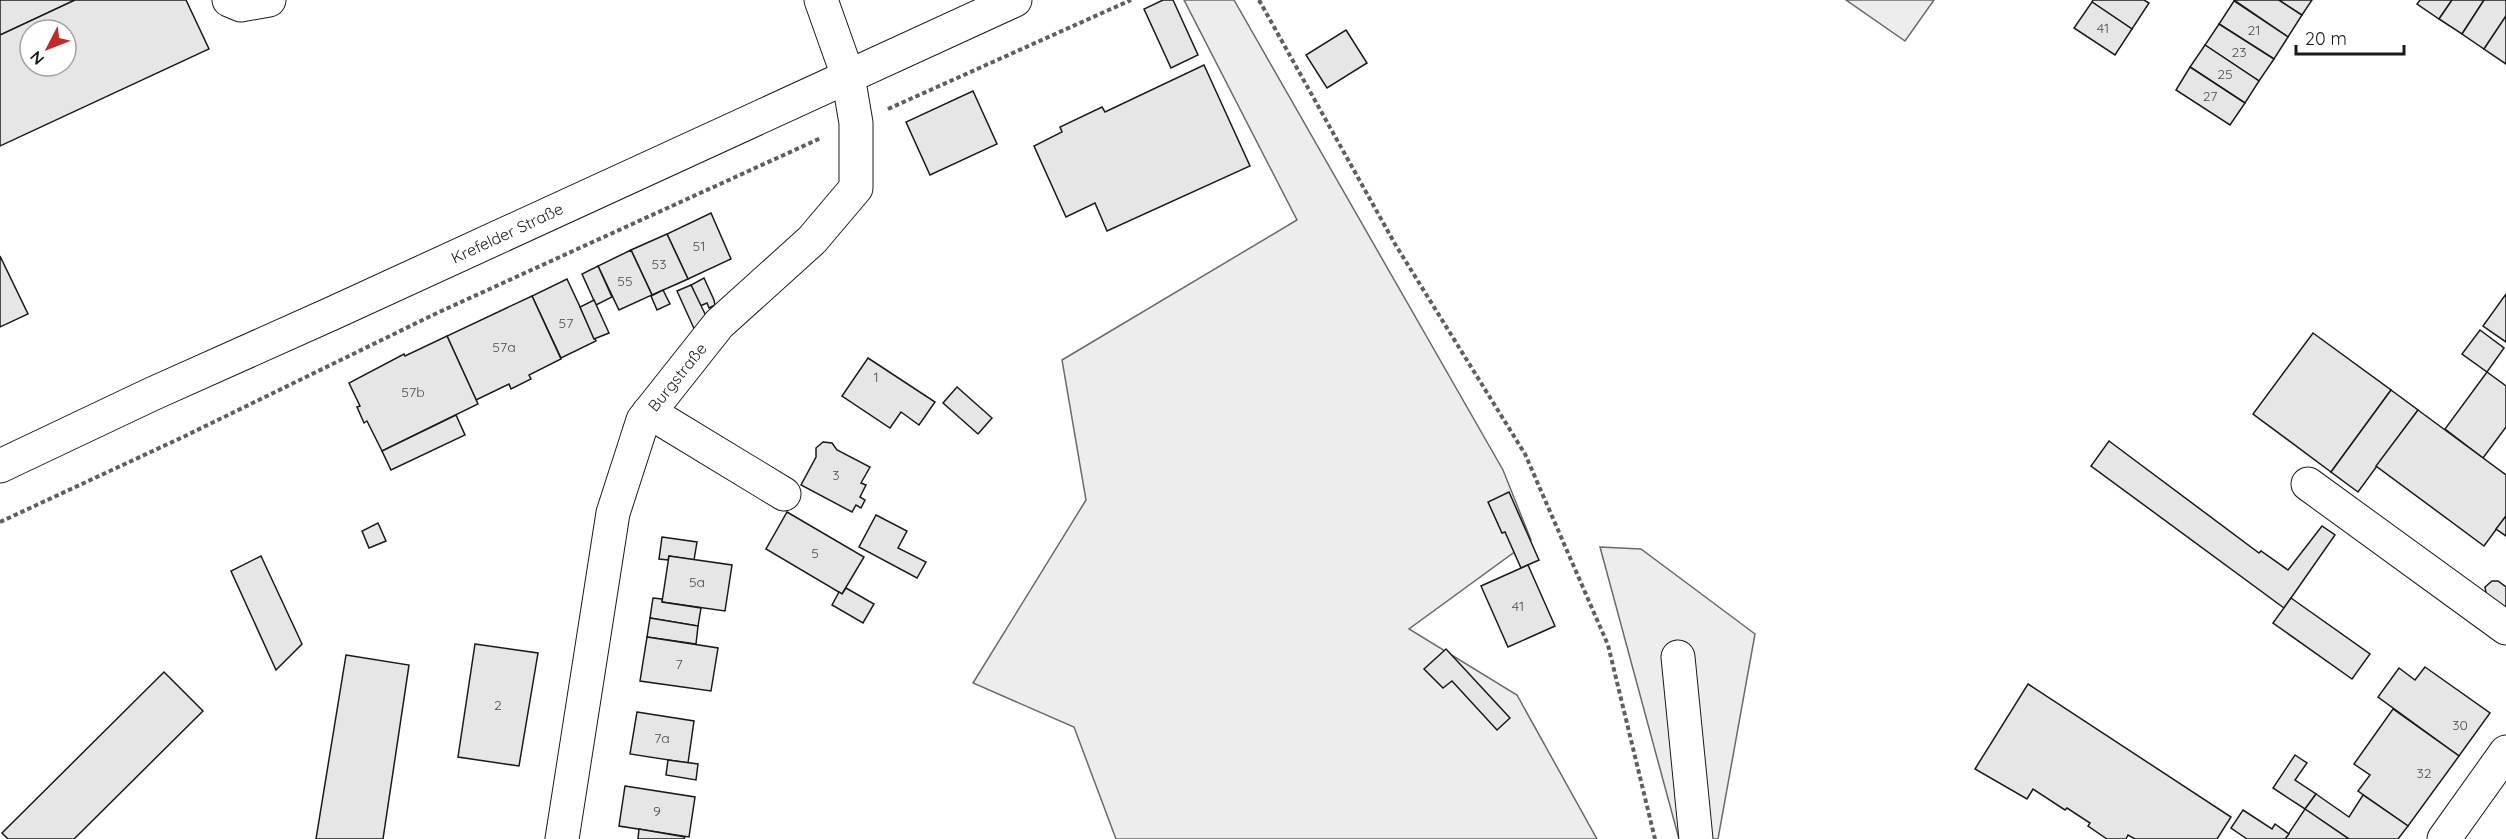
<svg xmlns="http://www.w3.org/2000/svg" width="2506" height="839" font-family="Quicksand,sans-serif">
<rect width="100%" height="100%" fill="#fff"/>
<g fill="#ededed" stroke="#6a6a6a" stroke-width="1.5">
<polygon points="1184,0 1234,0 1503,470 1531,540 1409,629 1517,695 1597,839 1116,839 1074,727 973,683 1086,500 1062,360 1297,220"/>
<polygon points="1846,0 1934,0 1905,41"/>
<polygon points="1600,547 1641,549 1755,634 1718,839 1679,839"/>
</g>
<g fill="#e6e6e6" stroke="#1a1a1a" stroke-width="1.5" fill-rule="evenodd">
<polygon points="0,0 75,0 0,35"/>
<path d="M 75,0 L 186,0 L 209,49 L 0,146 L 0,35 ZM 30,30 L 66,30 L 66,66 L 30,66 Z"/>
<polygon points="1163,0 1173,0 1198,55 1171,68 1144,9"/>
<polygon points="2093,0 2144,0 2149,3 2132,29 2092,2"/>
<polygon points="2234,0 2279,0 2302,15 2288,37"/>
<polygon points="2279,0 2312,0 2302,15"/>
<polygon points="2420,0 2452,0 2439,19 2417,4"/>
<polygon points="2452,0 2484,0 2462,34 2439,19"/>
<polygon points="2484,0 2506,0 2506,16 2484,49 2462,34"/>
<polygon points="2234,1 2288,37 2274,59 2219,24"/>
<polygon points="2092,2 2132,29 2115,55 2074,28"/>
<polygon points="2506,16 2506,64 2484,49"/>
<polygon points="2219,24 2274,59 2259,81 2205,45"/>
<polygon points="1346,30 1367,63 1327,88 1306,55"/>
<polygon points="2205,45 2259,81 2245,103 2190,67"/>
<polygon points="1204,65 1250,166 1107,231 1095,203 1066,217 1034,146 1062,132 1060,127 1102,107 1105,112"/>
<polygon points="2190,67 2245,103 2230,125 2176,90"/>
<polygon points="973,91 997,144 930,175 906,122"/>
<polygon points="711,213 731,259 688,279 667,234"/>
<polygon points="667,234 688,279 652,295 631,250"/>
<polygon points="631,250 652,295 619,310 598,266"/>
<polygon points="0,256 28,314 0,327"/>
<polygon points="598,266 612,297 596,305 582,274"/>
<polygon points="704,278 714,300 715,305 709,308 707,303 700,306 691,285"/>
<polygon points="567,279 596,341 561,358 532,296"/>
<polygon points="691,285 708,320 696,333 677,291"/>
<polygon points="663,290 670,304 657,310 651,296"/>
<polygon points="2506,294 2506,342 2483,326"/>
<polygon points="532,296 561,359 529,375 531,379 511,389 509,384 476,400 447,336"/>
<polygon points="594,300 609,333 594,339 580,307"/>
<polygon points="2480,330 2504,348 2487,372 2462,354"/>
<polygon points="2313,333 2391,390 2331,472 2253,414"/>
<polygon points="447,336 478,404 382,451 367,421 364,423 357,407 360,406 349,383 404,354 405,356"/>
<polygon points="868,358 935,402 919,425 901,412 890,428 842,396"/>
<polygon points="2487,372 2506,386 2506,427 2483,458 2445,429"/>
<polygon points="957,387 992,418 978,434 943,403"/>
<polygon points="2391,390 2418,410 2358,492 2331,472"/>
<polygon points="2418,410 2506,475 2506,516 2484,546 2376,466"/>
<polygon points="456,415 465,435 391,470 382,451"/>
<polygon points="2109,441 2259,553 2261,551 2288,570 2322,526 2335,535 2284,608 2091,466"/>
<polygon points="823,442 832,443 837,450 870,467 861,483 866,485 860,497 865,500 861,508 856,505 852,512 801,485 816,457 816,448"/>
<polygon points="1509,492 1539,560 1521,568 1505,532 1502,533 1488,502"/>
<polygon points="787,512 864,557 842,594 766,549"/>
<polygon points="876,515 907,531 898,548 926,562 917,578 859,547"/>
<polygon points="2506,516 2506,536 2496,529"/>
<polygon points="378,523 386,541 369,548 362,531"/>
<polygon points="662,537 697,542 694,560 669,556 668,560 659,559"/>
<polygon points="261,556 302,644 276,670 231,571"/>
<polygon points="669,556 732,565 725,611 662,602"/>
<polygon points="1528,565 1555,626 1508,647 1481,586"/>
<polygon points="2492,581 2498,581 2506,587 2506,610 2486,593 2485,587"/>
<polygon points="846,588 874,604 863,623 832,605 839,592 842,594"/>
<polygon points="653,598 662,599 662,602 701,608 698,626 650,618"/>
<polygon points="2291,598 2370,654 2352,679 2273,623"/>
<polygon points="650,618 698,626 696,644 647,637"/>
<polygon points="647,637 718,648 711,691 640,681"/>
<polygon points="475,644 538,653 519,766 458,757"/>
<polygon points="1446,649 1510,718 1497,730 1452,681 1443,688 1424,669"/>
<polygon points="346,655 409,665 383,839 316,839"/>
<polygon points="2425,667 2490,713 2459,756 2378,697 2399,668 2415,680"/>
<polygon points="164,672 203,711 74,839 8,839 2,833"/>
<polygon points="2028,684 2231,817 2217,839 2135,839 2128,835 2126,839 2107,839 2088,826 2090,823 2067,808 2065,810 2033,789 2027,799 1975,769"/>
<polygon points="2393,709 2459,756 2408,826 2358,791 2370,775 2354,764"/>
<polygon points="637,712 694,721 688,763 630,754"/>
<polygon points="2295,755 2307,763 2295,780 2316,794 2305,809 2273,788"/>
<polygon points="668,760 698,764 696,780 666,775"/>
<polygon points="625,786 695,797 689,837 619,826"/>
<polygon points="2316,794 2349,817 2363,795 2408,826 2398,839 2349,839 2305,809"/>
<polygon points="2305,809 2349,839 2285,839"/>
<polygon points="2243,810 2272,829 2275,824 2289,834 2285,839 2247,839 2231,828"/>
<polygon points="639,829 685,837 684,839 638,839"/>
</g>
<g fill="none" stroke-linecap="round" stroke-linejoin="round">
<defs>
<g id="minor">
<polyline points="229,0 241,5 269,0"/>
<polyline points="649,412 784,494"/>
<polyline points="2308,484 2506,628"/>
<polyline points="1678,657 1696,839"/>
<polyline points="562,839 613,513 643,420 719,324 812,240 856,188 856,123 848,76 821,0"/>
<polyline points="2444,839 2506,752"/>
</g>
<polyline id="major" points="0,466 152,394 333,313 1015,0"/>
</defs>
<use href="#minor" stroke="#1a1a1a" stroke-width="35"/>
<use href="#major" stroke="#1a1a1a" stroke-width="35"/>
<g stroke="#5f5f5f" stroke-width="4" stroke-dasharray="4.5 3" stroke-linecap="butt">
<polyline points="1259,0 1395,244 1525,454 1608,645 1655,839"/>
<polyline points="888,109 1131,0"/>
<polyline points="0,522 183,437 437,313 821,138"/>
</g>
<use href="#minor" stroke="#fff" stroke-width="33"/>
<use href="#major" stroke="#fff" stroke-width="33"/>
</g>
<g text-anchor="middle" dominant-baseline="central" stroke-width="4.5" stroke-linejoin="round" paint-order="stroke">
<g font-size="14" fill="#4d4d4d">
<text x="2103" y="28">41</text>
<text x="2254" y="30">21</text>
<text x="2239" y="52">23</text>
<text x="2225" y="74">25</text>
<text x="2210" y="96">27</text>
<text x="699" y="246">51</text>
<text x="659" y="264">53</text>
<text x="625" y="281">55</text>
<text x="566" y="323">57</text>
<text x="504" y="347">57a</text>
<text x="876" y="377">1</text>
<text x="413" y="392">57b</text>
<text x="836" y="475">3</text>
<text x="815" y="553">5</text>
<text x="697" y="582">5a</text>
<text x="1518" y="606">41</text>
<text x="679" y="664">7</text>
<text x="498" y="705">2</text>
<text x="2460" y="725">30</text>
<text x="662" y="738">7a</text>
<text x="2424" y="773">32</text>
<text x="657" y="811">9</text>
</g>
<g font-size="16" fill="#1a1a1a" stroke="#fff">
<text transform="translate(507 233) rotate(-25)">Krefelder Straße</text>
<text transform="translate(677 377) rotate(-51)">Burgstraße</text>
</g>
</g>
<g transform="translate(48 48) rotate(228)"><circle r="28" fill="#ffffff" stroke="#a3a3a3" stroke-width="1.5"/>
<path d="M0-4.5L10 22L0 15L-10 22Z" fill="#c62828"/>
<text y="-9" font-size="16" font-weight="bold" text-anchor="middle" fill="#1a1a1a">N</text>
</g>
<path d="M2296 45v9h108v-9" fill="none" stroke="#1a1a1a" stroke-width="3"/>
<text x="2305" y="45" font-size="18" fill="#1a1a1a" stroke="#ffffff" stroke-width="4.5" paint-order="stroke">20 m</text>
</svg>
